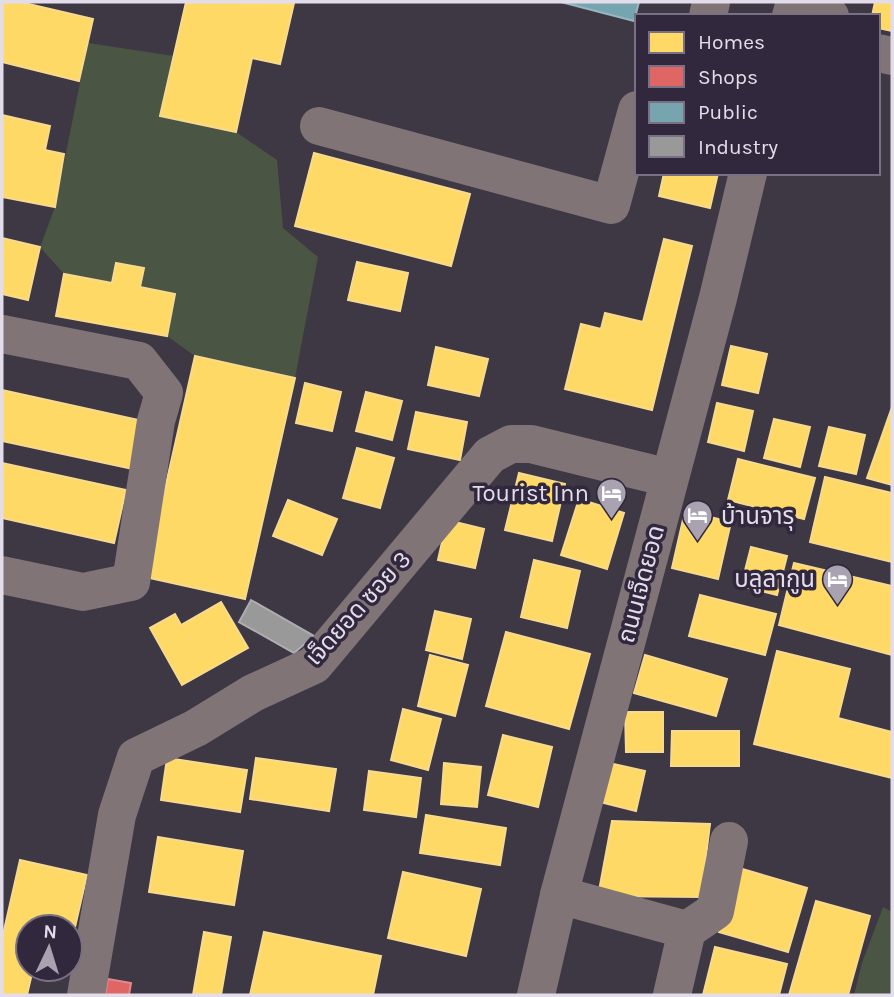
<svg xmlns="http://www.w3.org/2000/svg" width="894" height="997" font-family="Karla,'Noto Sans Thai',sans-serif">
<rect width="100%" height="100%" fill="#3d3844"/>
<g fill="#4a5544">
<polygon points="88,43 174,56 161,116 236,132 277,160 283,228 318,257 295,378 195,356 167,336 175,294 140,287 144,268 116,263 112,283 64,274 40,247 55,207"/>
<polygon points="883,907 892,912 892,995 854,995 862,963"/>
</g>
<g fill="#ffd966" stroke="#f7da8e" stroke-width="2">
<polygon points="2,2 20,2 93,19 79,81 2,62"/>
<polygon points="186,2 294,3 280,64 252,58 236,132 160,116"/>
<polygon points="875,2 892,2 892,31 878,28 878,16 872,16"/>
<polygon points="2,115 50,126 45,150 64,154 55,207 2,197"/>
<polygon points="314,153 470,194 451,266 295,226"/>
<polygon points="664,173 718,173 710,208 659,196"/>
<polygon points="2,238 40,247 28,300 2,294"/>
<polygon points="664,239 692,246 652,410 565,389 581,324 601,329 605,313 643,322"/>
<polygon points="357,262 408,273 400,311 348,300"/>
<polygon points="116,263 144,268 140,287 175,294 167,336 56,316 64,274 112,283"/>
<polygon points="731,346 767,354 758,393 722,385"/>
<polygon points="436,347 488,359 479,396 428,385"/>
<polygon points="195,356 295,378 245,599 145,577"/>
<polygon points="305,383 341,392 332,431 296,423"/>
<polygon points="2,390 143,421 133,469 2,441"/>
<polygon points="366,392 402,401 392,440 356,431"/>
<polygon points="717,403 753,411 744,451 708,442"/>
<polygon points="892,407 892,485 867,478"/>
<polygon points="416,412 467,422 460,460 408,449"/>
<polygon points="774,419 810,427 800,467 764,458"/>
<polygon points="829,427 865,435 856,474 819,466"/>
<polygon points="357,448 394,458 380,508 343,498"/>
<polygon points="738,459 815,478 804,519 728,500"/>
<polygon points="2,463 126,490 114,543 2,518"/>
<polygon points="519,473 565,484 552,541 505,530"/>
<polygon points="825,477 892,493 892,562 810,542"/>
<polygon points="579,499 624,513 607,569 561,555"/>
<polygon points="288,500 337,519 322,555 273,536"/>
<polygon points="685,511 731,522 718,579 672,568"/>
<polygon points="447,520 484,529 475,568 438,560"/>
<polygon points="751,547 787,556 777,595 741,586"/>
<polygon points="534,560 580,571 567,628 521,617"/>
<polygon points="794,563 892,586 892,655 779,625"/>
<polygon points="700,595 776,614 765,655 689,636"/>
<polygon points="221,602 248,648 182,685 150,628 175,614 181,625"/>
<polygon points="435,611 471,619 462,659 426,650"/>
<polygon points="506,632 590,654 569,729 486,706"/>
<polygon points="777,651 850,669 838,718 892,732 892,778 754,744"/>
<polygon points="430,655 468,665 455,716 418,706"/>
<polygon points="645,655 727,679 716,716 634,693"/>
<polygon points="403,709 441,719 428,770 391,760"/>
<polygon points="625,712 663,712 663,752 626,752"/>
<polygon points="672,731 739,731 739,766 671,766"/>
<polygon points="503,735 552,747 538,807 488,795"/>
<polygon points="167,758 247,770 240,812 161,800"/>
<polygon points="256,758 336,769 329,811 250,799"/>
<polygon points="444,763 481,767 477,807 441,804"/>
<polygon points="609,763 645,771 636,811 600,802"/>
<polygon points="369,771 421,778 416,817 364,810"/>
<polygon points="426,815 506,828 500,865 420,853"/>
<polygon points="612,821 710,824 701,897 598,896"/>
<polygon points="158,837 243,851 234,905 149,892"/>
<polygon points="20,860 87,875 72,940 70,940 70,927 28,927 28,969 33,969 27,995 2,995 2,939"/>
<polygon points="739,868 807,888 788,952 719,932"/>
<polygon points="403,872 481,889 466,956 388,938"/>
<polygon points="816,901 870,916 848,995 789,995"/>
<polygon points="204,932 231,937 221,995 193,995"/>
<polygon points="264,932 381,956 373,995 250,995"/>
<polygon points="715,947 787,964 779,995 703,995"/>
</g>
<polygon fill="#e06666" stroke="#e18a8e" stroke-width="2" points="108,979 131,983 129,995 105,995"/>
<polygon fill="#76a5af" stroke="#97b6c1" stroke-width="2" points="561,2 639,2 634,21"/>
<polygon fill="#999" stroke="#afadb2" stroke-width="2" points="251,600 314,636 294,653 239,622"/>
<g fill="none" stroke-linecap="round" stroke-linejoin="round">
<g stroke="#807477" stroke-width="38">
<polyline points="818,2 830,16"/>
<polyline points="708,16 711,2"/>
<polyline points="791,16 795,2"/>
<polyline points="878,53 892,56"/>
<polyline points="319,126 611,205 637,110"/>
<polyline points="2,334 139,361 164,393 156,421 131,582 83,592 2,575"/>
<polyline points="559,895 687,930"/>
<polyline points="86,995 117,815 136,757 196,728 253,693 314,665 490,455 511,444 531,444 669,478"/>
<polyline points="536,995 559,895 718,298 748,173"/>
<polyline points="672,995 687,930 715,911 729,841"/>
</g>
</g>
<defs>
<symbol id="hotel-pin" viewBox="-11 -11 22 30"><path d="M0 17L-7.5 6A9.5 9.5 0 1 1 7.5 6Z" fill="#a9a3b1" stroke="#32283e"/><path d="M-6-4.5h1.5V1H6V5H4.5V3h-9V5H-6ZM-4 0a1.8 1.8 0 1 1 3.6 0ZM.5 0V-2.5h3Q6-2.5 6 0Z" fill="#fff"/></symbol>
</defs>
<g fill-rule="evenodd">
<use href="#hotel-pin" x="594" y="476" width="35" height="47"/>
<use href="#hotel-pin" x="680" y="498" width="35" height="47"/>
<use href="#hotel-pin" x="820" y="562" width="35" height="47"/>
</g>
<g text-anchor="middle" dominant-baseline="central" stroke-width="7" stroke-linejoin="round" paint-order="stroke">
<g font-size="24" fill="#e3ddeb" stroke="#32283e" text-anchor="end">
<text x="589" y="493">Tourist Inn</text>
<text x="721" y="516" text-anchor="start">บ้านจารุ</text>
<text x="815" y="579">บลูลากูน</text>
</g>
<g font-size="24" fill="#e3ddeb" stroke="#32283e">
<text transform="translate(641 584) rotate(-75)">ถนนเจ็ดยอด</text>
<text transform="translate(358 608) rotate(-48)">เจ็ดยอด ซอย 3</text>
</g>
</g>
<rect width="894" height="997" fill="none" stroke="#e3ddeb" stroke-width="7"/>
<rect x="635" y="14" width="245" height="161" fill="#32283e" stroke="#797083" stroke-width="2"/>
<rect x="649" y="32" width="35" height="21" fill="#ffd966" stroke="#797083" stroke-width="2"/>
<text x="698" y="49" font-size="21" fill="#e3ddeb">Homes</text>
<rect x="649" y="66" width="35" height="21" fill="#e06666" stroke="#797083" stroke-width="2"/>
<text x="698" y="84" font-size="21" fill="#e3ddeb">Shops</text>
<rect x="649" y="102" width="35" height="21" fill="#76a5af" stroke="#797083" stroke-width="2"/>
<text x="698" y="119" font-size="21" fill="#e3ddeb">Public</text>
<rect x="649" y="136" width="35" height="21" fill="#999999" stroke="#797083" stroke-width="2"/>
<text x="698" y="154" font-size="21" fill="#e3ddeb">Industry</text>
<g transform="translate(49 948) rotate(4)"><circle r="33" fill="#32283e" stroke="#797083" stroke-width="2"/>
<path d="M0-5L12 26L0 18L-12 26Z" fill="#a9a3b1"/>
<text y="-10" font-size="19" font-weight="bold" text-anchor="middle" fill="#e3ddeb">N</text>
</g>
</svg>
